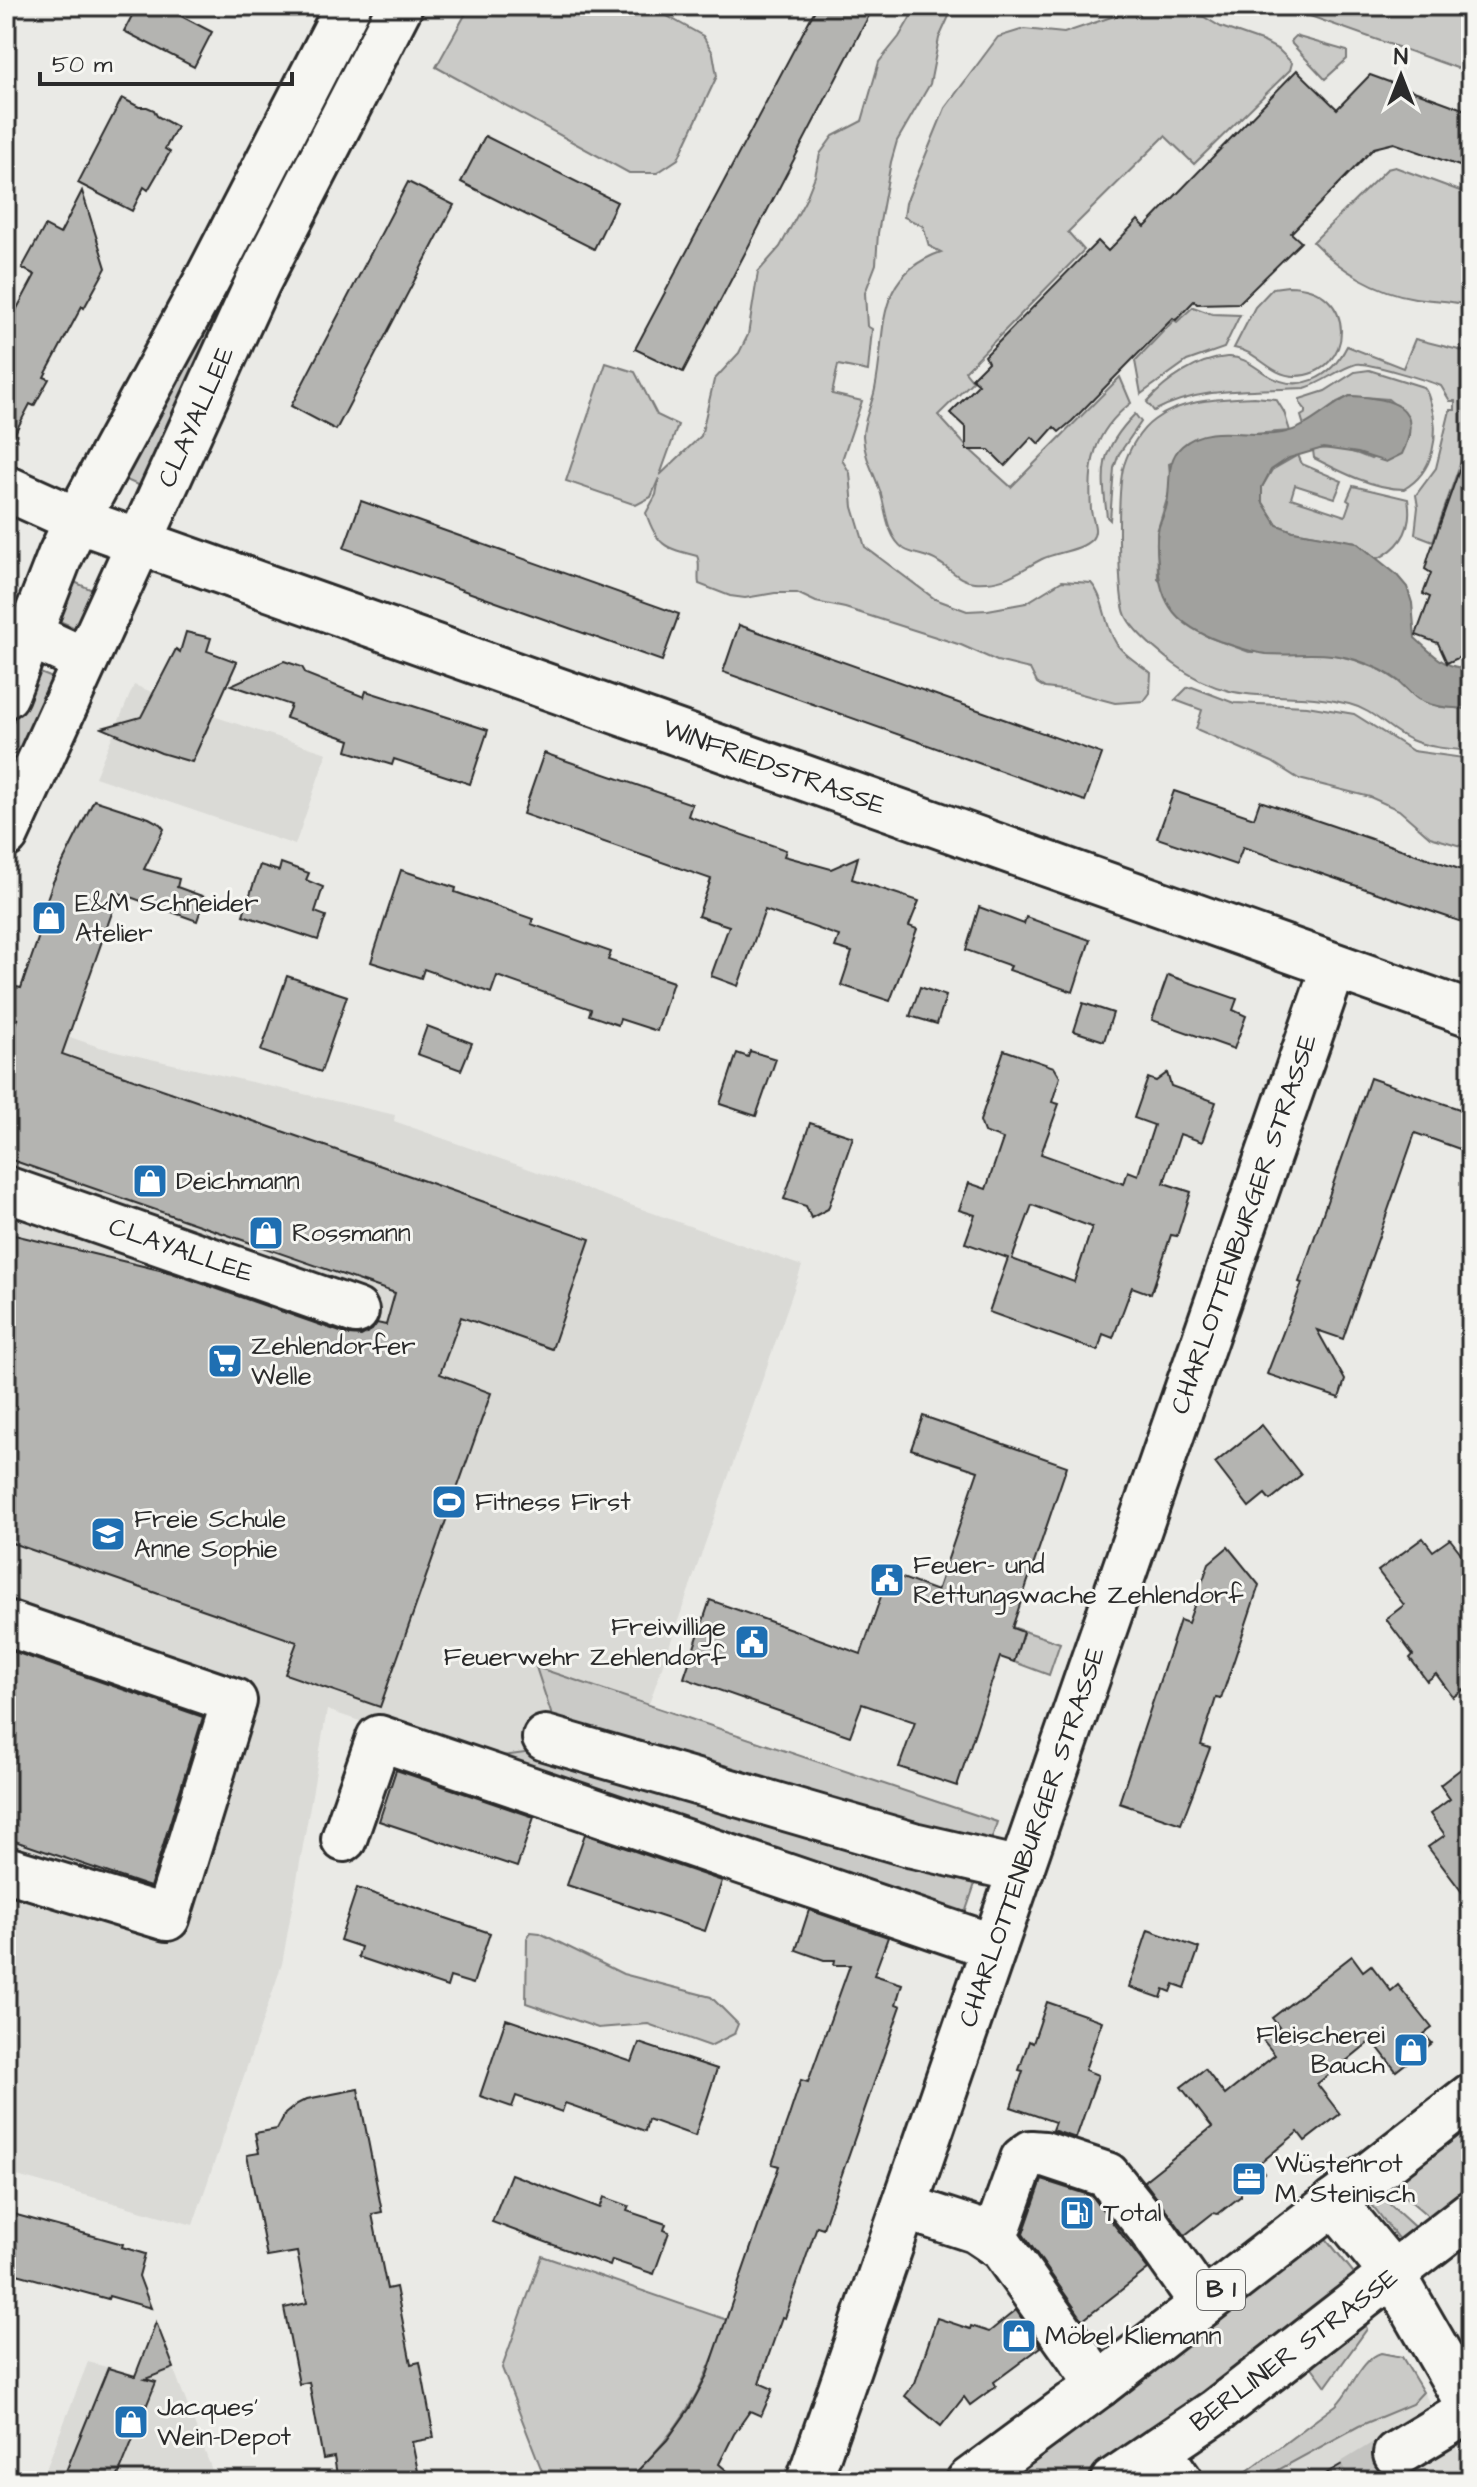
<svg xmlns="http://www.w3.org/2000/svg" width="1477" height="2487" font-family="'Architects Daughter',sans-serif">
<rect width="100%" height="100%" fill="#eaeae6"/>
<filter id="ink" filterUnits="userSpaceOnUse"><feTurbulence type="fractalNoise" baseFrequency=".0125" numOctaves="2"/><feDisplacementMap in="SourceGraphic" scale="16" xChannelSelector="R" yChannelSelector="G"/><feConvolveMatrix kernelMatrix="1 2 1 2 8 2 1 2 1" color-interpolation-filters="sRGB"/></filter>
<g filter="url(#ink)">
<g fill="#dadad6">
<polygon points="134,685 213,716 327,753 295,845 95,777"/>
<polygon points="6,1015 99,1047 395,1115 394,1121 802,1266 649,1704 997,1822 961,1925 327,1710 282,1964 193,2225 6,2173"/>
<polygon points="156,2322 216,2481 41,2481 88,2362 135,2375"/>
<polygon points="1418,2383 1471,2473 1471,2481 1252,2481"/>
</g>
<g fill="#cacac7" stroke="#7a7a79" stroke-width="2">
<polygon points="369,6 378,6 142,487 122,478"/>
<polygon points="470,6 649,6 703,36 713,53 717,76 678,159 657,173 629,173 436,67"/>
<path d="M 917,6 L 961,6 L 950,14 L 939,38 L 930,84 L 897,141 L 891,162 L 878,233 L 876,264 L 865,293 L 867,326 L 872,329 L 868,371 L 838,365 L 832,394 L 862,401 L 842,460 L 850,473 L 853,507 L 865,547 L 935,599 L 967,611 L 988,610 L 1026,603 L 1062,581 L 1091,583 C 1105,598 1104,625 1116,643 C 1123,655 1140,664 1151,673 L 1150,693 L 1144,701 L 1115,703 L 1070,691 L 1045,688 L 1037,683 L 1030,669 L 997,661 L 961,645 L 845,608 L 816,602 L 797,593 L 775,593 L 745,598 L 730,596 L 699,584 C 697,575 701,563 697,556 C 665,548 657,546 646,513 L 656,495 L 659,478 L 651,497 L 636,505 L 566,481 L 606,363 L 635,372 L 657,415 L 678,425 L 660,475 L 701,436 L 714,380 L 739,353 L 748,335 L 758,272 L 780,247 L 805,201 L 815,176 L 820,154 L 833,136 L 862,121 L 879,62 L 899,37 Z"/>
<path d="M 1144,6 L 1157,6 L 1166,11 L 1204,17 L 1221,27 L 1264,42 L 1279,50 L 1292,63 L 1290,70 L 1194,164 L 1165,136 L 1068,232 L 1084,250 L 965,371 L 973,381 L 938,415 L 968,448 L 1011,487 L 1120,377 L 1131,403 C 1092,433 1088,465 1091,510 C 1092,519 1099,531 1092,539 C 1081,551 1056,552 1042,559 C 1017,572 1005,584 974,582 C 959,581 951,569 938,562 C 928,555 914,555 904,549 C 887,537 886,511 881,494 C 875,474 864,458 863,436 C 863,420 872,405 875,389 C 887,333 872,276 941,252 L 929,246 L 923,226 L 904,217 L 906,203 L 945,108 L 998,37 L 1024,29 L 1064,33 Z"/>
<polygon points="1347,6 1436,6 1471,11 1471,73 1307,15"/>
<polygon points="1295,36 1347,51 1347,59 1325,79 1292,44 1291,40"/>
<path d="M 1395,167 L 1471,195 L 1471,306 C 1452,300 1434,301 1415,298 C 1376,292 1340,270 1313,242 L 1387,169 Z"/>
<path d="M 1288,286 C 1360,286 1355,375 1295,376 C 1270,376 1258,351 1234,348 L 1255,307 L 1273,288 Z"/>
<polygon points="1193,307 1212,314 1240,315 1224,348 1187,361 1141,394 1135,361 1174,320 1177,322"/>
<path d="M 1415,339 L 1471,353 L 1471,433 L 1433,541 L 1415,534 L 1418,507 L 1416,495 L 1436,468 L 1450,410 L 1455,410 L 1455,401 L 1450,401 L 1441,386 C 1429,381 1367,362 1356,364 C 1338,369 1323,383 1305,388 C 1253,391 1201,386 1154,411 L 1147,402 C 1166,381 1197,359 1227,357 C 1243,356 1253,366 1266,374 C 1299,395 1331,378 1347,346 L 1403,368 Z"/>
<path d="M 1369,370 L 1423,387 C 1429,393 1428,397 1431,404 C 1440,435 1434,472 1404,489 C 1374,489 1341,472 1314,458 L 1313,450 C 1332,445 1353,451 1371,459 L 1409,436 L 1408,416 L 1388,399 L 1350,396 L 1337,402 L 1328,412 L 1304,426 L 1301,416 L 1306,413 L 1306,410 L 1300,403 L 1300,399 L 1325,391 L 1355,372 Z"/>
<path d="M 1254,397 L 1276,399 L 1284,412 L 1290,431 L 1241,435 L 1169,464 L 1171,486 L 1157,532 L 1158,579 L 1208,637 L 1249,652 L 1327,653 L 1355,660 L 1381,670 L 1398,681 L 1418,699 L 1441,707 L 1471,709 L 1471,751 C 1451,749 1430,748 1411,740 C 1388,730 1374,710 1349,704 C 1282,687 1236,711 1174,664 C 1161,654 1133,631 1126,616 C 1117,597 1117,487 1124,465 C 1129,449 1140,430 1154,420 C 1181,399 1221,399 1254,397 Z"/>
<path d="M 1135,414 L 1141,422 L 1119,454 L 1114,468 L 1110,520 L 1107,517 C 1101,469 1099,451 1135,414 Z"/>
<path d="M 1298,455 L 1302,464 L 1342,481 L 1335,498 L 1295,485 L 1291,498 L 1345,516 L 1350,502 L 1347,500 L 1353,486 L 1408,499 C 1413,527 1402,547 1377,559 L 1356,542 L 1293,531 L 1277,525 L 1262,501 L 1262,487 L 1272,470 Z"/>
<polygon points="72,581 97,592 80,630 55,619"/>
<polygon points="33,670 55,679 6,791 6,741"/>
<polygon points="1192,687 1234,703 1307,706 1354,714 1413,751 1471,759 1471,849 1430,837 1399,810 1370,797 1299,779 1272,762 1196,729 1202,710 1175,700 1187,688"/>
<polygon points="1012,1627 1060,1643 1049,1675 1014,1662 1023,1633"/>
<polygon points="536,1667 997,1822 990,1844 555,1725"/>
<polygon points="547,1750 978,1875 961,1925 473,1760"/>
<polygon points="531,1932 540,1933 623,1974 711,1997 738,2024 734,2034 710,2046 648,2024 598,2028 526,2003 527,1938"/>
<polygon points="1471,2118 1471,2194 1435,2222 1388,2182"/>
<polygon points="1375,2191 1421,2233 1400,2241 1370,2202"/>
<polygon points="1324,2236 1353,2272 1354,2283 1130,2451 1081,2481 1006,2481"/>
<path d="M 542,2256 L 727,2320 C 707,2377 691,2413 649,2459 C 642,2466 631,2479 620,2481 C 597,2485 569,2481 546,2481 L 502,2368 Z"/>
<polygon points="1365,2324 1367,2329 1326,2386 1311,2366 1357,2327"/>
<path d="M 1381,2353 L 1402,2357 L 1423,2392 L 1412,2404 L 1359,2426 L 1258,2481 L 1234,2481 L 1336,2405 C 1351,2391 1361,2359 1381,2353 Z"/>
</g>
<path fill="#a1a19e" stroke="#727270" stroke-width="2" d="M 1350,396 C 1391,398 1426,404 1402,454 L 1386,462 L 1358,453 L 1323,448 L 1289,458 L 1271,470 L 1262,487 L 1262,501 L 1277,525 L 1293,531 L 1356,542 L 1396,574 L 1407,587 L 1412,603 L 1415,638 C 1433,654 1445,670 1471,668 L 1471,709 C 1454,708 1433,708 1418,699 C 1411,695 1406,687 1400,682 C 1387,672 1372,665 1356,660 C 1325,650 1298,656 1266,654 C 1249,652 1235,646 1219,641 C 1179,626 1159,606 1158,561 C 1157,552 1156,540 1158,531 C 1159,523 1164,516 1166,508 C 1172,487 1164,462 1182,446 C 1209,422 1249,439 1282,433 C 1310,428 1326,407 1350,396 Z"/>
<g fill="#b4b4b1" stroke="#2b2b2b" stroke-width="2" fill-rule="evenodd">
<polygon points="137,6 162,6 212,32 194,67 124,31"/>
<polygon points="817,6 874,6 683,372 635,349"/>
<polygon points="1297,70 1337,109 1370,75 1471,112 1471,170 1394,143 1374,148 1291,233 1301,242 1239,303 1197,304 1194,301 1176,320 1173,318 1072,421 1059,432 1054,427 1039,444 1032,437 1005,466 989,450 966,450 966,428 950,413 979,384 972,378 988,362 985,356 1098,241 1108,251 1138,220 1145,227"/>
<polygon points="122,98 139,107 147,107 154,110 157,116 177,127 165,149 170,152 148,190 144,187 132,211 78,183"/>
<polygon points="485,136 617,202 594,249 461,182"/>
<polygon points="408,182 454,205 336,430 291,406"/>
<polygon points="82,191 106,268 84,308 82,306 44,377 49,379 34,406 30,404 6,450 6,320 12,318 35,275 22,268 45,226 60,234"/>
<polygon points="1467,448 1471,449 1471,652 1447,663 1438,643 1416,635 1430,597 1423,594 1431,573 1425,569 1429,555"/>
<polygon points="361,501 679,614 662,661 344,548"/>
<polygon points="739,625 1102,754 1085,801 723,672"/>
<polygon points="186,632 211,638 207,651 237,662 192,762 161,753 102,728 141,717 176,649 180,652"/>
<polygon points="284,661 302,667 306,674 364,697 366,691 488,730 470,784 394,759 392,765 347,751 350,740 286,718 291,705 231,685"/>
<polygon points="544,753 692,804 688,816 786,850 784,856 831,869 858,857 852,879 919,901 909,926 917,929 890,1001 841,985 852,952 835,947 839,936 765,910 738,986 711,976 729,926 698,916 711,879 523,814"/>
<polygon points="1174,791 1254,818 1260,801 1471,873 1471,925 1243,847 1236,865 1157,838"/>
<polygon points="94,800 149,818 160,824 164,829 144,869 179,879 177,887 205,897 197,921 119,893 62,1054 590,1239 552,1349 461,1317 440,1374 491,1393 380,1707 285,1674 297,1642 6,1541 6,1233 172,1273 349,1335 361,1336 372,1330 377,1323 386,1325 395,1293 6,1158 6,1053 18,1019 6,1015 16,987 21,988 42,927 38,925 53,882"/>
<polygon points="281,863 309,873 306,880 323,887 315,912 326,916 318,940 243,915 260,865 279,871"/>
<polygon points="401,870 456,888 455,892 533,919 531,924 611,952 608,960 673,982 657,1031 620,1019 618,1025 589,1015 591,1009 497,976 491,993 424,969 421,978 371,962"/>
<polygon points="979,907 1024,924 1026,917 1090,940 1073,992 1009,970 1011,966 966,950"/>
<polygon points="1168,975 1237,999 1233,1010 1246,1016 1234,1049 1152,1020"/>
<polygon points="287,976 347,996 321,1072 261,1051"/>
<polygon points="920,987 946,996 937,1024 910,1016"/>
<polygon points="1083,1003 1113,1013 1104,1041 1074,1031"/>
<polygon points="427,1026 472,1043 461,1070 417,1054"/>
<path d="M 1004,1050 L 1054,1067 L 1060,1077 L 1052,1102 L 1059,1104 L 1041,1154 L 1124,1184 L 1128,1171 L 1138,1175 L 1154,1125 L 1134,1118 L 1148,1078 L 1156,1081 L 1167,1073 L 1171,1086 L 1216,1102 L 1202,1142 L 1180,1134 L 1164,1183 L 1191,1192 L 1177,1236 L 1171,1235 L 1151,1294 L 1132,1287 L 1113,1338 L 1103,1334 L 1098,1351 L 989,1312 L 1008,1258 L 965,1243 L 975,1215 L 959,1210 L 969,1183 L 986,1189 L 1003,1139 L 984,1132 L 980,1121 ZM 1032,1205 L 1092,1227 L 1074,1282 L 1012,1259 Z"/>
<polygon points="750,1051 776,1059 756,1116 720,1104 737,1053 748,1057"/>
<polygon points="1370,1078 1471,1113 1471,1153 1415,1133 1343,1339 1317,1330 1345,1380 1339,1398 1267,1374 1302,1283 1299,1282"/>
<polygon points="810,1123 853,1137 828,1209 811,1218 806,1206 784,1199"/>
<polygon points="923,1416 1067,1466 1012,1628 1023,1632 1014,1662 1000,1657 957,1786 899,1767 915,1722 862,1704 850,1736 684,1678 710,1600 861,1654 889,1573 937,1591 978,1471 911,1449"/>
<polygon points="1262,1425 1301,1475 1270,1500 1265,1494 1249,1507 1215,1463"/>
<polygon points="1423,1538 1433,1551 1450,1539 1471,1566 1471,1684 1453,1697 1436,1674 1427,1681 1410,1658 1413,1655 1386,1619 1404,1605 1378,1571"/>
<polygon points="1228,1547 1259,1585 1221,1699 1216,1698 1201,1745 1210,1748 1181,1824 1119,1803 1180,1620 1188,1623 1209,1563"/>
<polygon points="6,1649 203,1717 150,1887 6,1838"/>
<polygon points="1471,1761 1471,1904 1428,1847 1445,1835 1430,1814 1450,1799 1440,1785"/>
<polygon points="396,1770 534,1817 517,1867 379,1821"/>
<polygon points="585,1834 722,1881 705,1931 567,1885"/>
<polygon points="357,1888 490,1933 473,1984 450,1977 447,1987 358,1957 361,1947 340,1940"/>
<polygon points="809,1910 888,1937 874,1975 902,1984 896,2004 901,2006 823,2228 817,2226 785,2318 782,2317 759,2383 773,2389 761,2416 750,2411 734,2434 719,2464 739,2481 628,2481 667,2440 689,2409 707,2375 779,2166 772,2164 788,2119 801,2080 808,2082 850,1965 834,1965 835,1960 824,1960 796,1950"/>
<polygon points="1148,1930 1199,1948 1185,1988 1174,1984 1171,1992 1164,1989 1161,1998 1129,1987"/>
<polygon points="1352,1956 1363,1971 1371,1965 1391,1991 1398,1985 1432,2028 1424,2034 1432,2043 1396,2071 1372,2040 1345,2062 1317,2084 1340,2114 1305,2141 1298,2132 1258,2165 1264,2173 1241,2191 1241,2196 1218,2214 1213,2213 1185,2235 1144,2181 1212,2127 1181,2087 1205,2069 1225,2095 1275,2055 1263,2040 1279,2027 1272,2018"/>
<polygon points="1047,2002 1102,2021 1085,2070 1098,2075 1076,2138 1052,2130 1055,2122 1011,2107 1023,2071 1019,2070 1029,2041 1033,2043"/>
<polygon points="506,2019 632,2062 639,2043 717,2069 695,2136 648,2119 645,2131 565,2103 562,2112 516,2096 512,2107 480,2096"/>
<polygon points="358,2089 382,2212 372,2214 387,2289 396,2287 411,2364 420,2362 434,2438 412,2442 420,2481 338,2481 334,2457 323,2459 309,2382 299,2384 284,2308 307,2303 297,2252 267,2257 247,2155 259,2153 255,2133 277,2129 285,2114 297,2104 307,2099"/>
<polygon points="511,2174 600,2208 604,2197 629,2206 627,2211 666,2224 664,2230 669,2232 654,2274 612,2260 610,2266 492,2222"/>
<polygon points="1042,2180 1092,2196 1148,2269 1083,2320 1023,2234"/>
<polygon points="13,2214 123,2244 122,2247 145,2254 139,2276 151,2308 109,2296 108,2299 6,2271 6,2215 12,2217"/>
<polygon points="1016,2310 1041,2347 994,2382 996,2386 970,2405 964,2397 941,2426 905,2396 915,2383 937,2318 970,2329 971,2326 989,2332"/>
<polygon points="156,2322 174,2368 145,2379 156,2382 116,2481 62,2481 108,2368 135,2376"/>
<polygon points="1373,2446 1371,2455 1375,2467 1383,2475 1394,2478 1390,2481 1313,2481"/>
</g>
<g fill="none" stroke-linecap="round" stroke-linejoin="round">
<polyline stroke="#c4c4c1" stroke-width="44" stroke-dasharray="44 22" stroke-linecap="butt" points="1352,2481 1396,2454"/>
<defs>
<g id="minor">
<polyline points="6,488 77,520 1471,1014"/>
<polyline points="30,635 84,660"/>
<polyline points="6,1189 356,1311"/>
<polyline points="6,1623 234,1701 167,1918 6,1869"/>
<polyline points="545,1738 913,1845 1021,1870"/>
<polyline points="344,1839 379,1738 994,1947"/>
<polyline points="1334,2202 1393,2274 1471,2409"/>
<polyline points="905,2207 975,2230 1002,2248 1099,2385"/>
<polyline points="993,2242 1023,2159 1031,2153 1044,2154 1107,2175 1148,2226 1203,2304"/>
<polyline points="1159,2451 1180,2481"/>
<polyline points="1396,2454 1471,2409"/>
<polyline points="809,2481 1334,966"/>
</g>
<g id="major">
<polyline points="6,695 60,556 77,520 208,278 348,6"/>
<polyline points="6,835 258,282 400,6"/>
<polyline points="969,2481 1099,2385 1471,2096"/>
<polyline points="1113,2481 1215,2412 1471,2213"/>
</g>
</defs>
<use href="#minor" stroke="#2b2b2b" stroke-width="50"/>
<use href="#major" stroke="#2b2b2b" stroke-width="50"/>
<use href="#minor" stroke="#f6f6f2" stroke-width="44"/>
<use href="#major" stroke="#f6f6f2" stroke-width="44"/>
</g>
</g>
<defs>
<symbol id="shop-square" viewBox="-11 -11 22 22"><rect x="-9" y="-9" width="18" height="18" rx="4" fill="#1f6fb2" stroke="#f6f6f2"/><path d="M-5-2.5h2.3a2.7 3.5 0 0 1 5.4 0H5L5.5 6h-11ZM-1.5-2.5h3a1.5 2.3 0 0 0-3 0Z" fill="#fff"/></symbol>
<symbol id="supermarket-square" viewBox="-11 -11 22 22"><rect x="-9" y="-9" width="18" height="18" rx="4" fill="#1f6fb2" stroke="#f6f6f2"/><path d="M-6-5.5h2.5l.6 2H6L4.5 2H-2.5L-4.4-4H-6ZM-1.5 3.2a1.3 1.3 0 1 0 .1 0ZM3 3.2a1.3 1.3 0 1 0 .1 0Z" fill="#fff"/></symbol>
<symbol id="stadium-square" viewBox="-11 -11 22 22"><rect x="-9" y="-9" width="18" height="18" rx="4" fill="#1f6fb2" stroke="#f6f6f2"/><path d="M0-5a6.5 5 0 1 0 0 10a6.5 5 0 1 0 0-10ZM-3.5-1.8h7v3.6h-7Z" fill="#fff"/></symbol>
<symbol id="school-square" viewBox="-11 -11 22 22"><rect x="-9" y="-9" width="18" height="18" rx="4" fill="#1f6fb2" stroke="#f6f6f2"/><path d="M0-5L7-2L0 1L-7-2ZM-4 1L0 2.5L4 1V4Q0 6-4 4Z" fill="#fff"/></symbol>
<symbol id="civic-square" viewBox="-11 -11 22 22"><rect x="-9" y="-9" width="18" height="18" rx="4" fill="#1f6fb2" stroke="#f6f6f2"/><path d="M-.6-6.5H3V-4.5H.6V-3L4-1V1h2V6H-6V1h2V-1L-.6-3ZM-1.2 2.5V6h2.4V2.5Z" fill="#fff"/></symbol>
<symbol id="office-square" viewBox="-11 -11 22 22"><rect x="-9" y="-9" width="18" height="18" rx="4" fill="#1f6fb2" stroke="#f6f6f2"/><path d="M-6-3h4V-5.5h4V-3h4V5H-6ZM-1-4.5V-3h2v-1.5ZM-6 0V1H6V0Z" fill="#fff"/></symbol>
<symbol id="fuel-square" viewBox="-11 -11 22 22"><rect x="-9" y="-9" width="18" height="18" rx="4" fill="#1f6fb2" stroke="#f6f6f2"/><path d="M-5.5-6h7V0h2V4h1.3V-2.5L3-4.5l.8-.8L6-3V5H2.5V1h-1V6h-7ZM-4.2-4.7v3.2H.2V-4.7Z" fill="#fff"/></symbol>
</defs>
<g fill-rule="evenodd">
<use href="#shop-square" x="29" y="898" width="40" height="40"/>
<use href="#shop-square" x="130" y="1161" width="40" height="40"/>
<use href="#shop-square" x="246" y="1213" width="40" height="40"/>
<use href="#supermarket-square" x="205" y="1341" width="40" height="40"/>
<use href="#stadium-square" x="429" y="1482" width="40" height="40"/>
<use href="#school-square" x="88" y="1514" width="40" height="40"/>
<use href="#civic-square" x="867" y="1560" width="40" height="40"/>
<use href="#civic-square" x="732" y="1622" width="40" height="40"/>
<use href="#shop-square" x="1391" y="2030" width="40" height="40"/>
<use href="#office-square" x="1229" y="2159" width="40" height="40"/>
<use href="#fuel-square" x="1057" y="2193" width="40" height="40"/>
<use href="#shop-square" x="999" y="2316" width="40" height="40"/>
<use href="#shop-square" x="111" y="2402" width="40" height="40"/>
</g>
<g text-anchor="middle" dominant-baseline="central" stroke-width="6" stroke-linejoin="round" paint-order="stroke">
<rect fill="#f6f6f2" stroke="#686867" stroke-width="2" x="1197" y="2270" width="48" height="40" rx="6"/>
<g font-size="24" font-weight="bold" fill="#2b2b2b">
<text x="1221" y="2290">B 1</text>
</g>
<g font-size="26" fill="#2b2b2b" stroke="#f6f6f2">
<text transform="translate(196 417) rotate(-66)">CLAYALLEE</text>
<text transform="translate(774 767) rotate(20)">WINFRIEDSTRASSE</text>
<text transform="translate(1244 1224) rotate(-71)">CHARLOTTENBURGER STRASSE</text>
<text transform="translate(181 1250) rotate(19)">CLAYALLEE</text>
<text transform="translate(1032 1837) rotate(-71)">CHARLOTTENBURGER STRASSE</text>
<text transform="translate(1294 2350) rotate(-37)">BERLINER STRASSE</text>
</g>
<g font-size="26" fill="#2b2b2b" stroke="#f6f6f2" text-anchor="start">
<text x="75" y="903">E&amp;M Schneider<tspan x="75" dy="30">Atelier</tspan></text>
<text x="176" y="1181">Deichmann</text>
<text x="292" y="1233">Rossmann</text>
<text x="251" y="1346">Zehlendorfer<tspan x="251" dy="30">Welle</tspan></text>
<text x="475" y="1502">Fitness First</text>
<text x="134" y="1519">Freie Schule<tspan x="134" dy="30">Anne Sophie</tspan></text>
<text x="913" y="1565">Feuer- und<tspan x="913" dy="30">Rettungswache Zehlendorf</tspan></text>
<text x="726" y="1627" text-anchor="end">Freiwillige<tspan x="726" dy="30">Feuerwehr Zehlendorf</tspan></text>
<text x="1385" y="2035" text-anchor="end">Fleischerei<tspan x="1385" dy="30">Bauch</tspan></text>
<text x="1275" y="2164">Wüstenrot<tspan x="1275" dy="30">M. Steinisch</tspan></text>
<text x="1103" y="2213">Total</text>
<text x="1045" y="2336">Möbel Kliemann</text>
<text x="157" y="2407">Jacques'<tspan x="157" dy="30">Wein-Depot</tspan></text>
</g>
</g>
<rect width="1477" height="2487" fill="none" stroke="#f6f6f2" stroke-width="32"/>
<rect x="16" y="16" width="1445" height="2455" fill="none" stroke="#2b2b2b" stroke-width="3" filter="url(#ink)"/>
<g transform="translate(1401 76)" stroke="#f6f6f2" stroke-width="6" paint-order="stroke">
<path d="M0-6L14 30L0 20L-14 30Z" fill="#2b2b2b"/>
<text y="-12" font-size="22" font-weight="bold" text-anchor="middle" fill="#2b2b2b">N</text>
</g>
<path d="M40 72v12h252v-12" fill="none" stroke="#2b2b2b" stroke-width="4"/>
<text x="52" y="72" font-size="24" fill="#2b2b2b" stroke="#f6f6f2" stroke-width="6" paint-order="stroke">50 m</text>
</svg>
